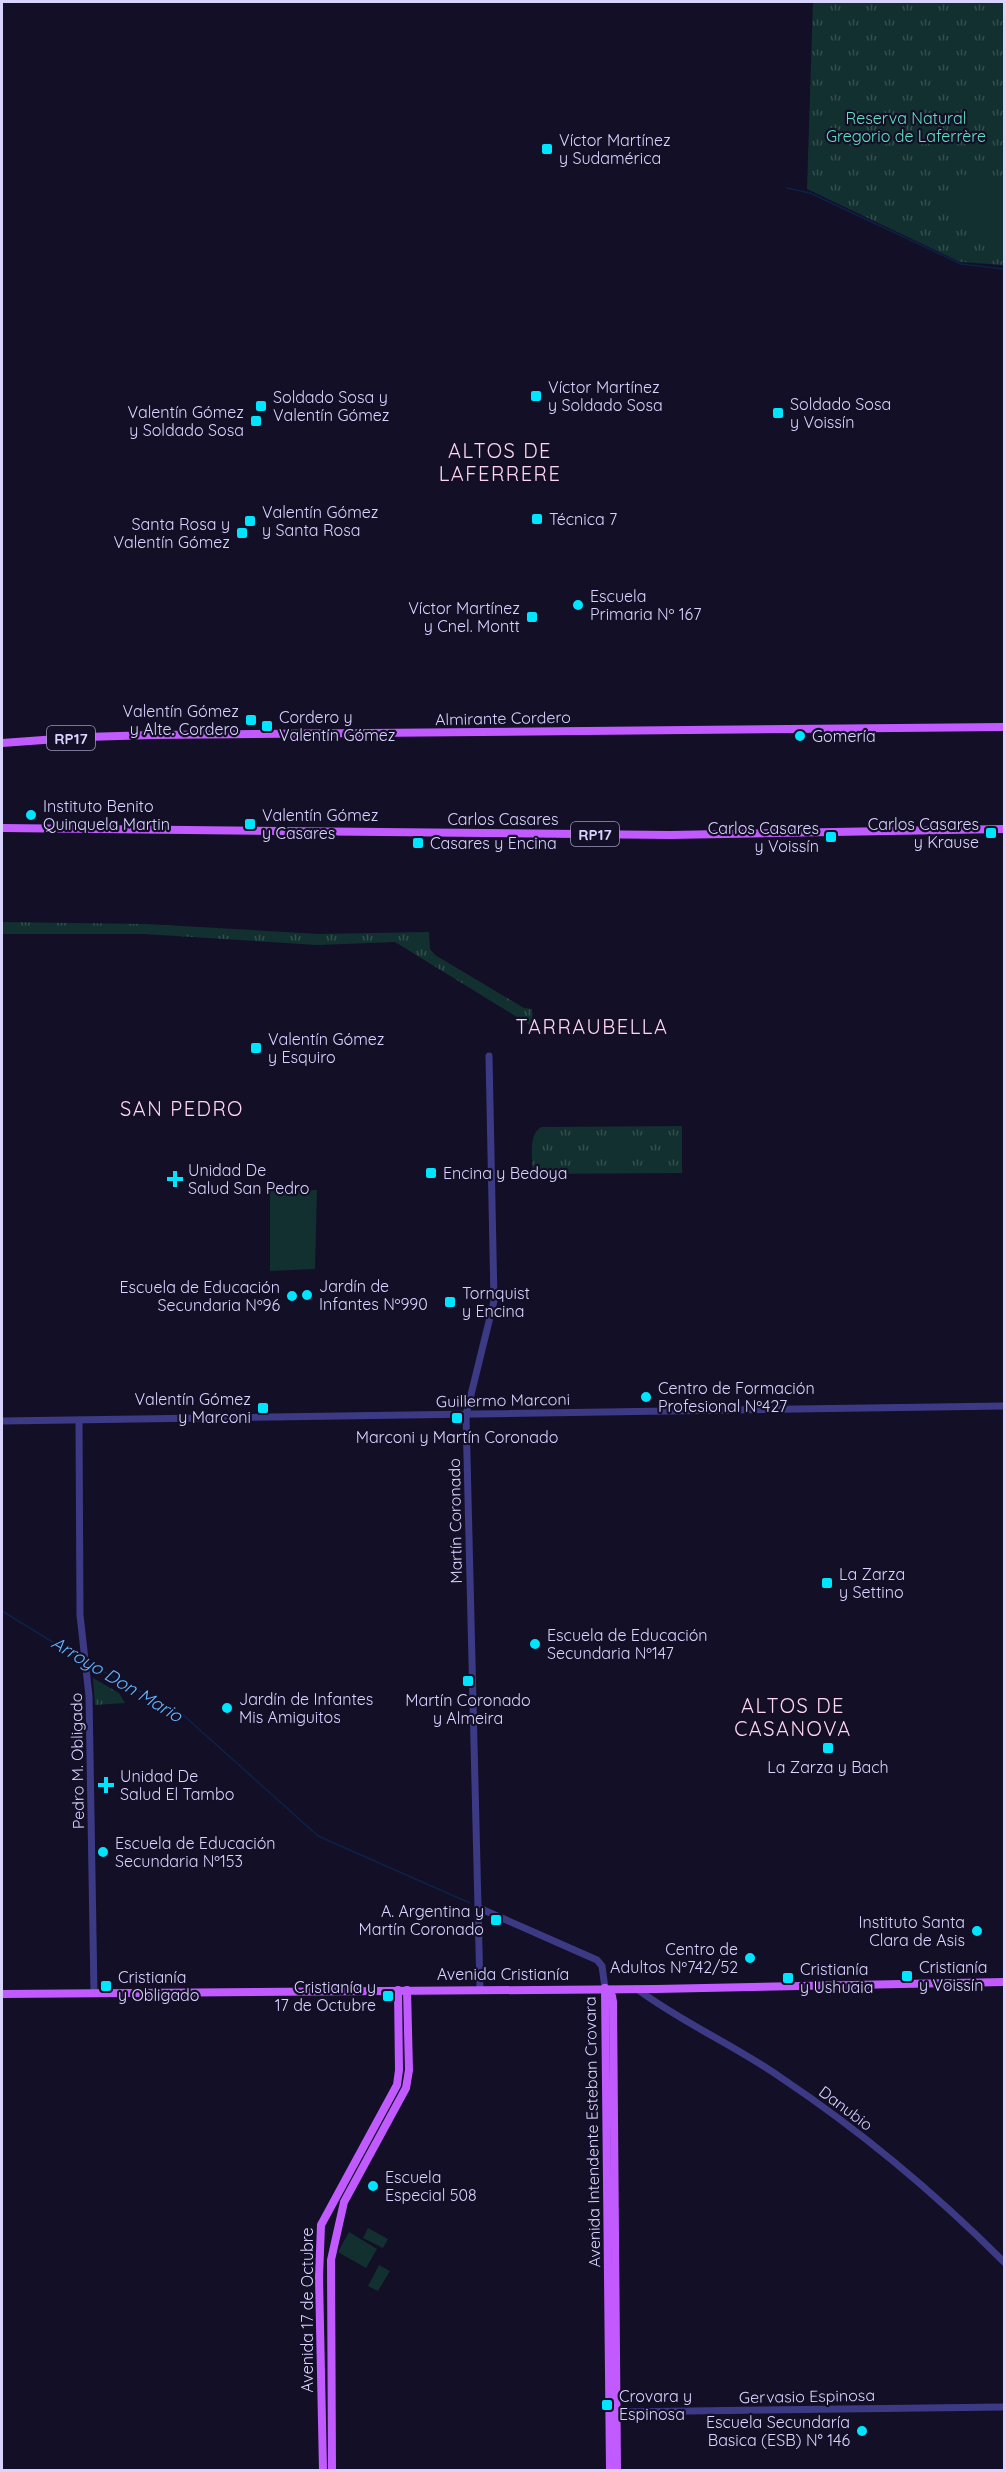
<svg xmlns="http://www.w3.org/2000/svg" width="1006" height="2472" font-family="Quicksand,sans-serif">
<defs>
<pattern id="grass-tufts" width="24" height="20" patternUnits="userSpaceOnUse" patternTransform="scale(1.5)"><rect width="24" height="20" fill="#12302f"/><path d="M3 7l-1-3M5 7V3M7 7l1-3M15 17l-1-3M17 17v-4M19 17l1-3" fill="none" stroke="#344d4e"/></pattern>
</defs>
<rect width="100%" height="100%" fill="#130f26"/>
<g fill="url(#grass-tufts)">
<polygon points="813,2 1004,2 1004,265 960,262 807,189"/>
<polygon points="2,922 146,924 319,934 429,932 430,949 435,955 524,1008 532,1009 533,1027 395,942 317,945 144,934 2,934"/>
<path d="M 682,1126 L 682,1173 L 533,1174 C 533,1160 527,1133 542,1127 Z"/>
<polygon points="93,1678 119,1693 125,1703 95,1705"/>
</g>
<g fill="#12302f">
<polygon points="959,174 1004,185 1004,238 949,225"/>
<polygon points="607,1131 629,1131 630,1170 607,1170"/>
<polygon points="317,1190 315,1269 270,1271 270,1191"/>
<polygon points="368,2228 388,2239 383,2248 363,2238"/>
<polygon points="349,2232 377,2249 366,2268 338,2252"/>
<polygon points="379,2265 390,2271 378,2291 368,2286"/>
</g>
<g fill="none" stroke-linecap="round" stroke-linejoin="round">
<g stroke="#0c2248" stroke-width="1.5">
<polyline points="787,188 810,193 961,264 1004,269"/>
<polyline points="2,1611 82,1660"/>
<polyline points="89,1664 181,1713 318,1836 470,1903"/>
</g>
<g stroke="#3d3a85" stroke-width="7">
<polyline points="79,1420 80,1615 89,1696 94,1993"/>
<polyline points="2,1421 1004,1406"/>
<polyline points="479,1908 597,1960 602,1966 605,1988"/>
<polyline points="480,1989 466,1415 494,1301 489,1056"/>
<path d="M 637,1989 C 681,2022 734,2045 780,2077 C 861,2131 936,2194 1004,2262"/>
<polyline points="614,2412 1004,2407"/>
</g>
<g stroke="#c25bff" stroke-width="8">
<polyline points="2,743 85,737 153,735 1004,727"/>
<polyline points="2,828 670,835 1004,829"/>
<polyline points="605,1988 612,1996 613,2002 617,2470"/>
<polyline points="605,1988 610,2470"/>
<polyline points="2,1994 656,1989 1004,1982"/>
<polyline points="323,2470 319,2277 321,2225 397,2085 399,2070 398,1990"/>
<polyline points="332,2470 331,2260 344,2202 406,2088 409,2070 407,1990"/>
</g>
</g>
<g fill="#00e5ff" stroke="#130f26" stroke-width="2">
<rect x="541" y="143" width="12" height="12" rx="3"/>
<rect x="530" y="390" width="12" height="12" rx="3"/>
<rect x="255" y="400" width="12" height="12" rx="3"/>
<rect x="772" y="407" width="12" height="12" rx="3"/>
<rect x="250" y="415" width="12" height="12" rx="3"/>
<rect x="531" y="513" width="12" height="12" rx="3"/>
<rect x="244" y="515" width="12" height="12" rx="3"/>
<rect x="236" y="527" width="12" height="12" rx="3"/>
<circle cx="578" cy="605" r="6"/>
<rect x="526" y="611" width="12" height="12" rx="3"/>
<rect x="245" y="714" width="12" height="12" rx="3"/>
<rect x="261" y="720" width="12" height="12" rx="3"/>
<circle cx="800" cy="736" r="6"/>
<circle cx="31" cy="815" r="6"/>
<rect x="244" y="818" width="12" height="12" rx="3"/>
<rect x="985" y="827" width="12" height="12" rx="3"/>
<rect x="825" y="831" width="12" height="12" rx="3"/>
<rect x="412" y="837" width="12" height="12" rx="3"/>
<rect x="250" y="1042" width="12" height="12" rx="3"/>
<rect x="425" y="1167" width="12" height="12" rx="3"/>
<path d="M172 1170h6v6h6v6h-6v6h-6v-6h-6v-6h6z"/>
<circle cx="307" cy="1295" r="6"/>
<circle cx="292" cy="1296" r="6"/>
<rect x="444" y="1296" width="12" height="12" rx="3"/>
<circle cx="646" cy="1397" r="6"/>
<rect x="257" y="1402" width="12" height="12" rx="3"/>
<rect x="451" y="1412" width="12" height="12" rx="3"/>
<rect x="821" y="1577" width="12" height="12" rx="3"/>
<circle cx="535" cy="1644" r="6"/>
<rect x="462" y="1675" width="12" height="12" rx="3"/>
<circle cx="227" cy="1708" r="6"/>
<rect x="822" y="1742" width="12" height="12" rx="3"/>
<path d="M103 1776h6v6h6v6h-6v6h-6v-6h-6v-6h6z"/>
<circle cx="103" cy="1852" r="6"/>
<rect x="490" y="1914" width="12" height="12" rx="3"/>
<circle cx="977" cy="1931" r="6"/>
<circle cx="750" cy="1958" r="6"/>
<rect x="901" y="1970" width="12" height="12" rx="3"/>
<rect x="782" y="1972" width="12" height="12" rx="3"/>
<rect x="100" y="1980" width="12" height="12" rx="3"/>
<rect x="382" y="1990" width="12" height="12" rx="3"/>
<circle cx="373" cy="2186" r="6"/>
<rect x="601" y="2399" width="12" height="12" rx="3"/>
<circle cx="862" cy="2431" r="6"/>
</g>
<g text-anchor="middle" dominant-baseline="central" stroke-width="4.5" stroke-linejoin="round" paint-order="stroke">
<g fill="#130f26" stroke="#9e99be" stroke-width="1.5">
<rect x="47" y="726" width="48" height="24" rx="4.5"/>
<rect x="571" y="822" width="48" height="24" rx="4.5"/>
</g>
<g font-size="15" font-weight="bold" fill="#d9d4ff">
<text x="71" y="738">RP17</text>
<text x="595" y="834">RP17</text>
</g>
<g font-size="16" fill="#5fe0c0" stroke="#130f26">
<text x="906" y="118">Reserva Natural<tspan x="906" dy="18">Gregorio de Laferrère</tspan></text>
</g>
<g font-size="16" fill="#d9d4ff" stroke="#130f26" text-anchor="start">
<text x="559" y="140">Víctor Martínez<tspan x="559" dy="18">y Sudamérica</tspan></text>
<text x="548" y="387">Víctor Martínez<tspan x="548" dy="18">y Soldado Sosa</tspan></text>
<text x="273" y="397">Soldado Sosa y<tspan x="273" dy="18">Valentín Gómez</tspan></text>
<text x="790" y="404">Soldado Sosa<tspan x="790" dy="18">y Voissín</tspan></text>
<text x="244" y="412" text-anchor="end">Valentín Gómez<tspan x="244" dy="18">y Soldado Sosa</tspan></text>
<text x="262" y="512">Valentín Gómez<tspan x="262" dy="18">y Santa Rosa</tspan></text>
<text x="549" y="519">Técnica 7</text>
<text x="230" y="524" text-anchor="end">Santa Rosa y<tspan x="230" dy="18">Valentín Gómez</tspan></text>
<text x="590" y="596">Escuela<tspan x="590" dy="18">Primaria Nº 167</tspan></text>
<text x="520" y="608" text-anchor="end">Víctor Martínez<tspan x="520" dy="18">y Cnel. Montt</tspan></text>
<text x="239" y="711" text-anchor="end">Valentín Gómez<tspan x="239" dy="18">y Alte. Cordero</tspan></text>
<text x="279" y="717">Cordero y<tspan x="279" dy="18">Valentín Gómez</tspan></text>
<text x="812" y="736">Gomería</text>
<text x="43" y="806">Instituto Benito<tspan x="43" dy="18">Quinquela Martin</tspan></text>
<text x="262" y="815">Valentín Gómez<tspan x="262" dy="18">y Casares</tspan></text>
<text x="979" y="824" text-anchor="end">Carlos Casares<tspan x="979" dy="18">y Krause</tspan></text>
<text x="819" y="828" text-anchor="end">Carlos Casares<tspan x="819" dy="18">y Voissín</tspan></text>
<text x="430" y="843">Casares y Encina</text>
<text x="268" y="1039">Valentín Gómez<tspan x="268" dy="18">y Esquiro</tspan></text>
<text x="188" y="1170">Unidad De<tspan x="188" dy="18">Salud San Pedro</tspan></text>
<text x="443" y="1173">Encina y Bedoya</text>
<text x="319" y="1286">Jardín de<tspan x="319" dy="18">Infantes Nº990</tspan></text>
<text x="280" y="1287" text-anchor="end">Escuela de Educación<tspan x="280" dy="18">Secundaria Nº96</tspan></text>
<text x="462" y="1293">Tornquist<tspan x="462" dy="18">y Encina</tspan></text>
<text x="658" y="1388">Centro de Formación<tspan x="658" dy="18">Profesional Nº427</tspan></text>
<text x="251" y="1399" text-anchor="end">Valentín Gómez<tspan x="251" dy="18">y Marconi</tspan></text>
<text x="457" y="1437" text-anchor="middle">Marconi y Martín Coronado</text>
<text x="839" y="1574">La Zarza<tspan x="839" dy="18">y Settino</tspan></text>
<text x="547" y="1635">Escuela de Educación<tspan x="547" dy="18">Secundaria Nº147</tspan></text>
<text x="239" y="1699">Jardín de Infantes<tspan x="239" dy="18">Mis Amiguitos</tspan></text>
<text x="468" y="1700" text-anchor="middle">Martín Coronado<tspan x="468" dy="18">y Almeira</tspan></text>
<text x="828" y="1767" text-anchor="middle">La Zarza y Bach</text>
<text x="120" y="1776">Unidad De<tspan x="120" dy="18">Salud El Tambo</tspan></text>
<text x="115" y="1843">Escuela de Educación<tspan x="115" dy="18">Secundaria Nº153</tspan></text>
<text x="484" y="1911" text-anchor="end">A. Argentina y<tspan x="484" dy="18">Martín Coronado</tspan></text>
<text x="965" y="1922" text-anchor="end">Instituto Santa<tspan x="965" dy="18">Clara de Asis</tspan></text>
<text x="738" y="1949" text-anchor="end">Centro de<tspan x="738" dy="18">Adultos Nº742/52</tspan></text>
<text x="919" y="1967">Cristianía<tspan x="919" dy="18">y Voissín</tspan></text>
<text x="800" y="1969">Cristianía<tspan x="800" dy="18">y Ushuaia</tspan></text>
<text x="118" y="1977">Cristianía<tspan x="118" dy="18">y Obligado</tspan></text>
<text x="376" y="1987" text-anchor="end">Cristianía y<tspan x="376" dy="18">17 de Octubre</tspan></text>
<text x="385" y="2177">Escuela<tspan x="385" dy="18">Especial 508</tspan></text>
<text x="619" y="2396">Crovara y<tspan x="619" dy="18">Espinosa</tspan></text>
<text x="850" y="2422" text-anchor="end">Escuela Secundaría<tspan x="850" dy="18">Basica (ESB) N° 146</tspan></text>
</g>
<g font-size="16" fill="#d9d4ff" stroke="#130f26">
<text transform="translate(503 718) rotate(-1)">Almirante Cordero</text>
<text x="503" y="819">Carlos Casares</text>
<text transform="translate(503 1400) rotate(-1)">Guillermo Marconi</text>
<text transform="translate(455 1521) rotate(-91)">Martín Coronado</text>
<text transform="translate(77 1761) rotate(-91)">Pedro M. Obligado</text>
<text x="503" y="1974">Avenida Cristianía</text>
<text transform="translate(846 2108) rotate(37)">Danubio</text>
<text transform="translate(592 2132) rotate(-91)">Avenida Intendente Esteban Crovara</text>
<text transform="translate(307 2310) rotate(-90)">Avenida 17 de Octubre</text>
<text transform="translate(807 2396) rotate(-1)">Gervasio Espinosa</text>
</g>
<g font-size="18" font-style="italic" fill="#62b6ff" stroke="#130f26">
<text transform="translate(117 1679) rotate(31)">Arroyo Don Mario</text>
</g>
<g font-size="20" letter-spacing="1.5" fill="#ffd6f0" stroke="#130f26">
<text x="500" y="450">ALTOS DE<tspan x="500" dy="23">LAFERRERE</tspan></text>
<text x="592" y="1026">TARRAUBELLA</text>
<text x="182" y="1108">SAN PEDRO</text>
<text x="793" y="1705">ALTOS DE<tspan x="793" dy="23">CASANOVA</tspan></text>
</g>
</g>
<rect width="1006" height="2472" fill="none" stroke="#d9d4ff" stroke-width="6"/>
</svg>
